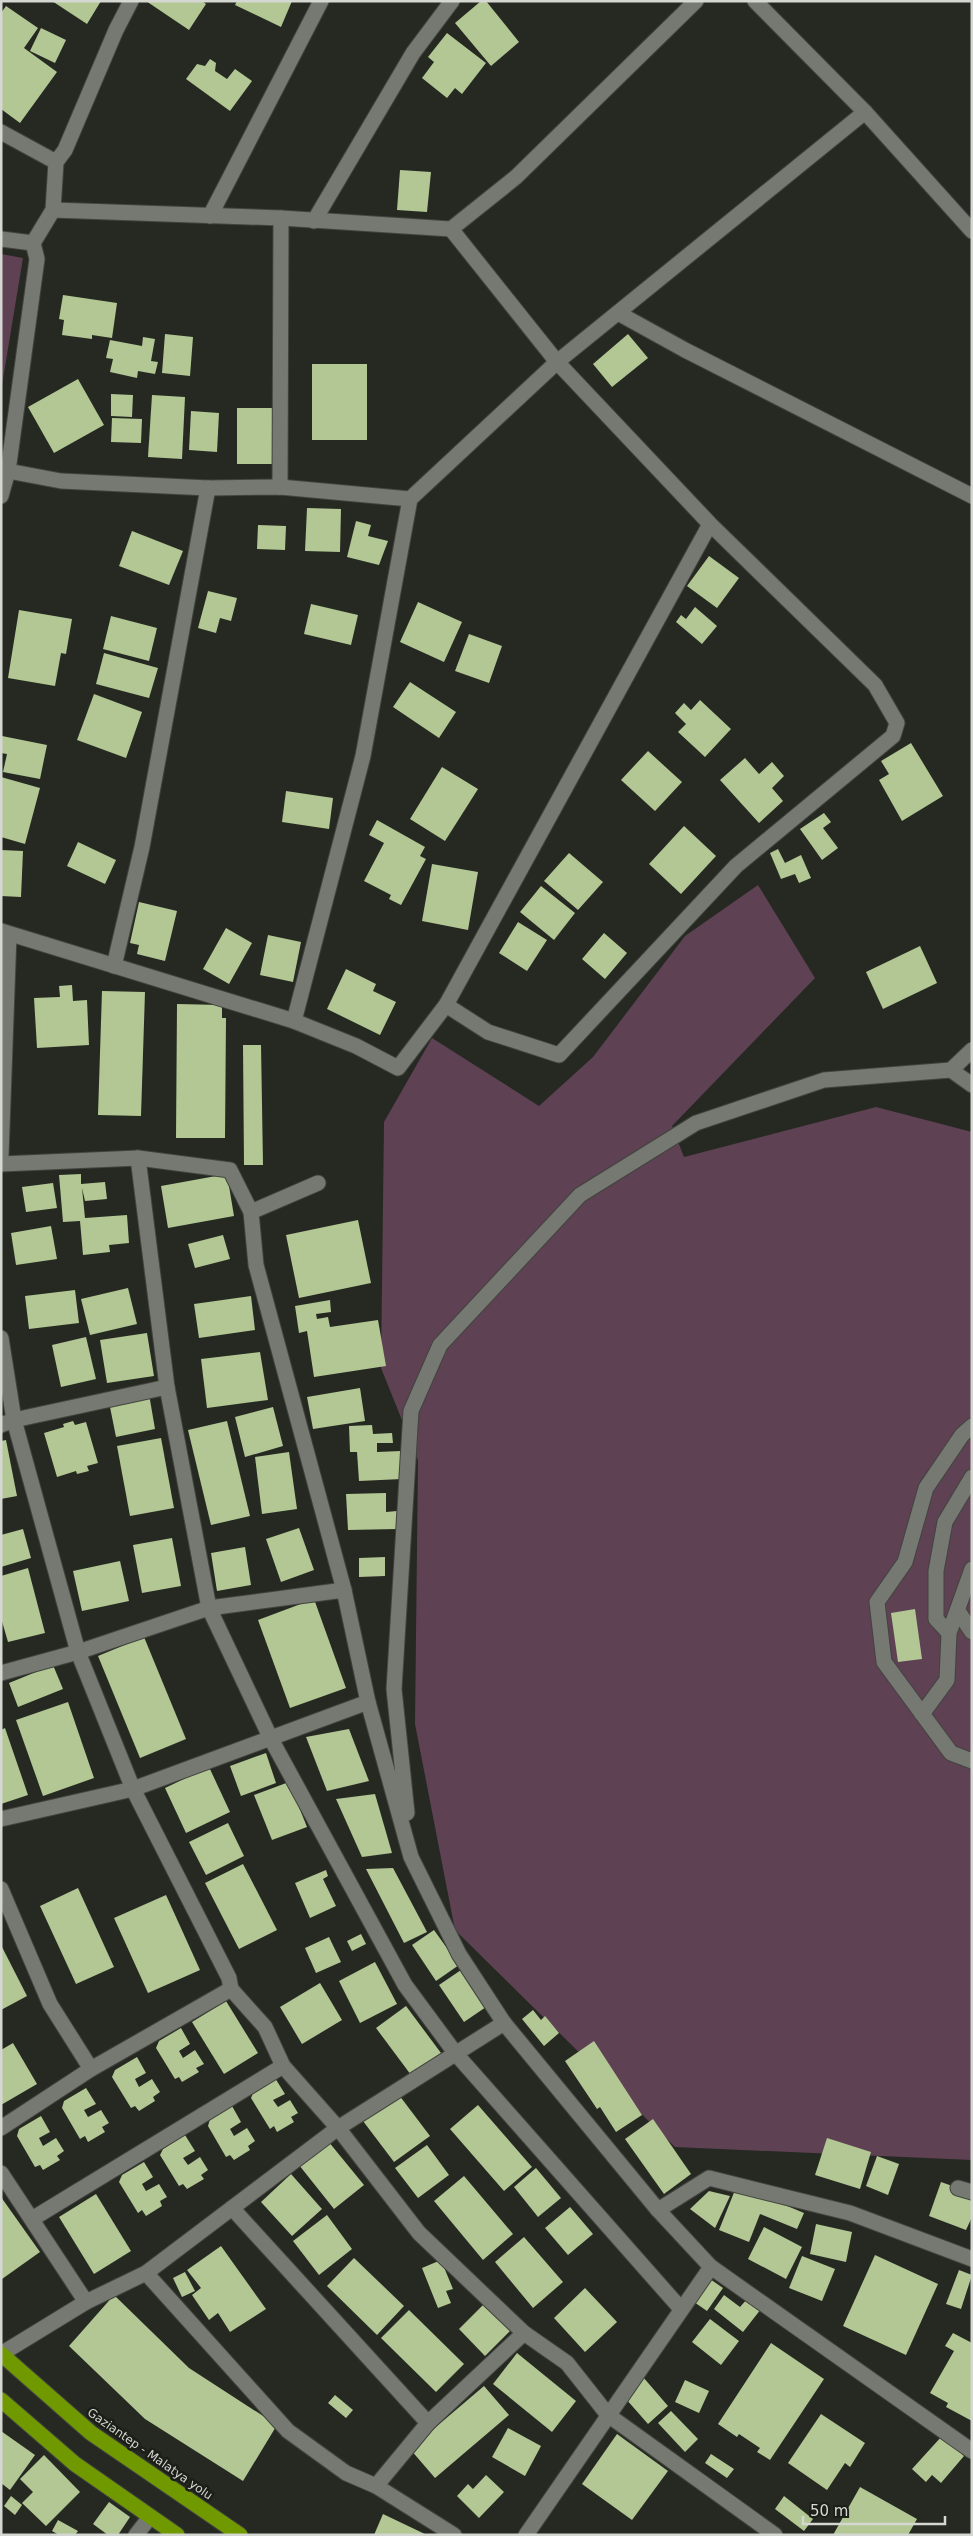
<svg xmlns="http://www.w3.org/2000/svg" width="973" height="2536" font-family="'DejaVu Sans',sans-serif">
<rect width="100%" height="100%" fill="#252921"/>
<g fill="#5e4152">
<polygon points="1,254 23,258 1,391"/>
<polygon points="758,885 815,978 672,1126 684,1157 876,1107 972,1132 972,2160 675,2147 455,1930 415,1724 418,1460 381,1368 384,1122 432,1038 539,1106 593,1057 685,936"/>
</g>
<g fill="#b2c794">
<polygon points="52,1 101,1 87,24"/>
<polygon points="146,1 202,1 206,4 189,30"/>
<polygon points="237,1 292,1 281,27 235,5"/>
<polygon points="481,1 486,1 519,42 491,66 455,23"/>
<polygon points="6,6 38,28 24,48 57,72 20,123 1,109 1,13"/>
<polygon points="41,28 66,40 55,63 30,51"/>
<polygon points="447,33 486,63 462,94 455,88 447,98 422,78 434,62 428,57"/>
<polygon points="210,59 216,63 215,71 227,79 235,69 252,81 230,111 186,79 197,64 205,66"/>
<polygon points="400,170 431,172 427,212 397,210"/>
<polygon points="63,295 117,303 112,338 92,335 92,339 62,335 64,320 59,319"/>
<polygon points="165,334 193,337 190,376 162,373"/>
<polygon points="628,334 648,358 612,387 593,364"/>
<polygon points="143,337 155,339 151,361 158,362 155,374 138,371 137,378 110,372 113,359 106,358 110,340 142,346"/>
<rect x="312" y="364" width="55" height="76"/>
<polygon points="78,379 104,425 54,453 28,407"/>
<polygon points="111,394 133,395 132,417 111,416"/>
<polygon points="152,395 185,397 182,459 148,457"/>
<rect x="237" y="408" width="36" height="56"/>
<polygon points="191,411 219,413 217,452 189,450"/>
<polygon points="112,418 142,419 141,443 111,442"/>
<polygon points="307,508 341,509 340,552 305,551"/>
<polygon points="356,521 371,525 368,536 388,541 379,565 347,557"/>
<polygon points="258,525 286,526 285,550 257,549"/>
<polygon points="132,531 183,551 169,585 119,566"/>
<polygon points="709,556 739,578 717,608 687,586"/>
<polygon points="208,591 237,598 231,621 220,618 216,633 198,628"/>
<polygon points="418,602 462,622 444,662 400,642"/>
<polygon points="311,604 358,615 351,645 304,634"/>
<polygon points="695,607 717,626 702,644 676,622 681,615 686,619"/>
<polygon points="19,610 72,619 66,654 61,653 55,686 8,678"/>
<polygon points="111,616 157,628 149,661 103,649"/>
<polygon points="469,634 502,646 489,683 455,671"/>
<polygon points="104,653 158,668 149,698 96,684"/>
<polygon points="410,682 456,712 439,738 393,707"/>
<polygon points="94,694 142,712 126,758 77,740"/>
<polygon points="700,700 731,729 705,757 678,732 686,724 675,713 684,703 691,710"/>
<polygon points="2,736 47,745 40,779 3,772 7,754 1,753"/>
<polygon points="911,743 943,796 902,821 879,780 889,774 881,761"/>
<polygon points="648,751 682,782 655,811 621,780"/>
<polygon points="745,758 759,774 772,762 784,776 772,788 783,801 759,823 720,780"/>
<polygon points="442,767 478,789 445,841 410,819"/>
<polygon points="1,777 40,788 25,844 1,837"/>
<polygon points="286,791 333,798 329,829 282,822"/>
<polygon points="824,813 831,822 823,828 838,848 822,860 800,829"/>
<polygon points="377,820 425,847 420,856 426,859 401,905 389,899 391,895 364,881 384,843 369,835"/>
<polygon points="684,826 716,856 681,894 649,864"/>
<polygon points="78,842 116,860 105,884 67,866"/>
<polygon points="778,849 785,863 801,855 811,878 799,883 795,874 781,879 770,853"/>
<polygon points="1,850 23,851 21,897 1,896"/>
<polygon points="569,853 603,882 578,910 544,881"/>
<polygon points="432,864 478,872 468,930 422,921"/>
<polygon points="541,886 575,913 554,940 520,912"/>
<polygon points="139,902 177,911 165,961 137,954 139,945 130,943"/>
<polygon points="518,922 547,940 527,971 499,953"/>
<polygon points="226,928 252,943 229,984 203,969"/>
<polygon points="604,933 627,953 605,979 582,959"/>
<polygon points="268,935 301,942 293,982 260,975"/>
<polygon points="920,946 937,983 883,1009 866,972"/>
<polygon points="346,969 376,984 373,991 396,1002 380,1035 327,1009"/>
<polygon points="72,985 73,1001 87,1000 89,1045 37,1048 34,998 60,997 59,986"/>
<polygon points="102,991 145,992 141,1116 98,1115"/>
<polygon points="177,1004 222,1005 222,1018 226,1018 225,1138 176,1138"/>
<polygon points="243,1045 261,1045 263,1165 244,1165"/>
<polygon points="81,1174 81,1184 105,1182 107,1199 85,1201 82,1188 85,1218 127,1215 129,1243 109,1245 110,1252 83,1255 80,1221 63,1222 59,1175"/>
<polygon points="227,1174 234,1216 168,1228 161,1186"/>
<polygon points="53,1183 57,1208 26,1212 22,1187"/>
<polygon points="358,1220 371,1283 299,1298 286,1235"/>
<polygon points="51,1226 57,1259 16,1265 11,1233"/>
<polygon points="223,1235 230,1259 195,1268 188,1244"/>
<polygon points="128,1288 137,1324 90,1335 81,1299"/>
<polygon points="75,1290 79,1323 29,1329 25,1296"/>
<polygon points="251,1296 255,1330 199,1338 194,1304"/>
<polygon points="330,1300 331,1312 316,1314 317,1319 328,1317 330,1327 378,1320 386,1366 314,1377 307,1331 299,1333 295,1306"/>
<polygon points="147,1333 154,1376 107,1383 100,1340"/>
<polygon points="86,1337 96,1379 61,1387 52,1345"/>
<polygon points="260,1352 268,1400 207,1408 201,1359"/>
<polygon points="360,1388 365,1421 313,1429 307,1397"/>
<polygon points="149,1394 155,1429 116,1437 109,1402"/>
<polygon points="273,1407 283,1446 245,1457 235,1417"/>
<polygon points="73,1421 75,1425 86,1422 98,1463 87,1466 89,1471 77,1474 76,1471 57,1477 44,1433 64,1427 63,1424"/>
<polygon points="227,1421 250,1516 211,1525 188,1430"/>
<polygon points="372,1425 373,1434 392,1433 393,1443 377,1443 377,1452 401,1451 402,1479 359,1481 357,1452 350,1452 349,1426"/>
<polygon points="161,1438 174,1508 130,1516 117,1446"/>
<polygon points="6,1440 17,1496 1,1499 1,1441"/>
<polygon points="289,1452 297,1509 262,1514 255,1457"/>
<polygon points="386,1493 386,1512 397,1511 397,1529 348,1530 346,1494"/>
<polygon points="299,1528 314,1570 281,1582 266,1539"/>
<polygon points="23,1529 31,1558 1,1567 1,1535"/>
<polygon points="172,1538 181,1586 142,1593 133,1545"/>
<polygon points="245,1547 251,1585 217,1591 211,1553"/>
<polygon points="385,1557 385,1576 359,1577 359,1558"/>
<polygon points="120,1561 129,1601 82,1611 73,1571"/>
<polygon points="28,1568 45,1633 8,1642 1,1618 1,1576"/>
<polygon points="314,1599 346,1688 290,1708 258,1620"/>
<polygon points="915,1609 922,1659 898,1662 891,1613"/>
<polygon points="144,1637 186,1739 140,1758 98,1656"/>
<polygon points="53,1665 63,1689 18,1707 9,1683"/>
<polygon points="68,1702 94,1778 43,1796 16,1720"/>
<polygon points="5,1728 28,1795 1,1804 1,1730"/>
<polygon points="349,1729 369,1781 327,1791 306,1737"/>
<polygon points="266,1753 276,1783 241,1796 230,1766"/>
<polygon points="209,1767 230,1812 186,1833 165,1788"/>
<polygon points="289,1782 307,1827 272,1840 254,1795"/>
<polygon points="375,1794 392,1853 362,1857 336,1799"/>
<polygon points="228,1823 244,1856 206,1875 189,1842"/>
<polygon points="243,1864 277,1930 239,1949 205,1883"/>
<polygon points="393,1868 427,1932 404,1943 366,1869"/>
<polygon points="326,1870 328,1876 323,1879 336,1906 310,1918 295,1883"/>
<polygon points="78,1888 114,1967 76,1984 40,1906"/>
<polygon points="166,1895 200,1970 148,1993 114,1918"/>
<polygon points="434,1930 459,1965 436,1981 412,1945"/>
<polygon points="361,1934 366,1944 352,1951 347,1941"/>
<polygon points="329,1937 341,1962 316,1973 305,1948"/>
<polygon points="1,1945 27,1996 1,2010"/>
<polygon points="375,1962 397,2004 360,2023 339,1981"/>
<polygon points="461,1970 486,2007 464,2022 439,1985"/>
<polygon points="320,1983 342,2020 302,2044 280,2007"/>
<polygon points="226,2001 258,2053 224,2074 192,2022"/>
<polygon points="406,2006 441,2053 411,2075 376,2028"/>
<polygon points="533,2010 541,2020 545,2016 559,2033 544,2046 522,2019"/>
<polygon points="181,2028 190,2044 179,2051 183,2058 195,2050 204,2064 196,2068 199,2072 182,2082 179,2077 175,2079 156,2048 159,2041"/>
<polygon points="594,2041 642,2115 616,2132 600,2107 597,2109 565,2061"/>
<polygon points="13,2043 37,2084 1,2105 1,2050"/>
<polygon points="137,2057 146,2073 135,2079 139,2087 152,2079 160,2092 153,2097 155,2101 139,2111 135,2106 131,2108 112,2077 115,2070"/>
<polygon points="275,2078 285,2094 273,2100 278,2107 290,2100 298,2113 291,2117 294,2122 277,2132 274,2126 270,2129 251,2098 254,2091"/>
<polygon points="86,2088 96,2104 84,2110 88,2117 101,2110 109,2123 102,2127 105,2132 88,2142 85,2136 80,2139 62,2108 64,2101"/>
<polygon points="399,2095 430,2136 394,2162 363,2121"/>
<polygon points="478,2105 532,2167 504,2191 450,2129"/>
<polygon points="232,2106 241,2122 230,2129 234,2136 247,2128 255,2141 248,2146 250,2150 234,2160 230,2155 226,2157 208,2126 210,2119"/>
<polygon points="41,2116 50,2132 39,2138 43,2146 56,2138 64,2151 57,2156 60,2160 43,2170 40,2165 35,2167 17,2136 19,2129"/>
<polygon points="653,2119 691,2174 664,2194 625,2139"/>
<polygon points="185,2135 195,2151 183,2158 188,2165 200,2157 208,2170 201,2175 204,2179 187,2189 183,2184 179,2186 160,2155 163,2149"/>
<polygon points="827,2138 871,2152 860,2189 815,2175"/>
<polygon points="328,2141 364,2185 334,2209 299,2165"/>
<polygon points="427,2145 449,2175 418,2198 395,2168"/>
<polygon points="877,2156 899,2164 888,2195 866,2186"/>
<polygon points="144,2162 153,2177 142,2184 146,2191 159,2184 167,2197 160,2201 162,2206 146,2216 142,2210 138,2213 119,2182 122,2175"/>
<polygon points="536,2168 561,2198 538,2217 514,2187"/>
<polygon points="291,2174 322,2209 292,2236 261,2202"/>
<polygon points="464,2176 513,2234 483,2260 434,2201"/>
<polygon points="941,2182 972,2193 972,2217 966,2230 929,2216"/>
<polygon points="737,2185 804,2213 797,2229 760,2214 749,2242 719,2230"/>
<polygon points="709,2191 730,2196 715,2228 690,2209"/>
<polygon points="96,2194 131,2251 94,2274 59,2217"/>
<polygon points="1,2197 40,2252 2,2279 1,2278"/>
<polygon points="570,2207 593,2234 568,2255 545,2228"/>
<polygon points="327,2215 352,2249 319,2275 293,2241"/>
<polygon points="816,2224 852,2232 846,2262 810,2254"/>
<polygon points="764,2227 802,2247 786,2279 748,2259"/>
<polygon points="524,2237 563,2282 533,2308 495,2262"/>
<polygon points="221,2246 266,2309 230,2332 218,2313 209,2320 192,2295 201,2288 187,2270"/>
<polygon points="875,2255 938,2284 906,2355 843,2326"/>
<polygon points="802,2256 835,2269 822,2301 789,2288"/>
<polygon points="354,2258 404,2306 377,2335 327,2286"/>
<polygon points="441,2260 453,2289 446,2291 451,2303 438,2308 422,2268"/>
<polygon points="959,2270 972,2275 961,2309 946,2304"/>
<polygon points="185,2272 195,2291 182,2297 173,2278"/>
<polygon points="710,2279 723,2288 707,2311 694,2302"/>
<polygon points="585,2288 617,2322 585,2352 554,2318"/>
<polygon points="114,2295 189,2368 277,2425 243,2481 145,2419 69,2346"/>
<polygon points="724,2295 740,2307 748,2298 761,2309 743,2332 714,2309"/>
<polygon points="484,2304 510,2331 485,2356 459,2329"/>
<polygon points="409,2310 464,2364 436,2392 381,2338"/>
<polygon points="710,2319 739,2341 721,2365 692,2342"/>
<polygon points="953,2333 972,2343 972,2421 946,2407 948,2403 930,2393 954,2351 945,2346"/>
<polygon points="771,2343 824,2379 770,2460 757,2452 760,2448 739,2434 737,2437 718,2424"/>
<polygon points="517,2353 576,2401 552,2432 493,2384"/>
<polygon points="643,2377 668,2406 648,2424 626,2399 636,2390 633,2386"/>
<polygon points="685,2380 709,2391 699,2413 675,2402"/>
<polygon points="484,2386 509,2415 435,2478 410,2449"/>
<polygon points="335,2395 353,2410 346,2418 328,2403"/>
<polygon points="671,2411 698,2439 685,2452 658,2423"/>
<polygon points="821,2414 865,2443 850,2467 845,2463 827,2490 788,2463"/>
<polygon points="508,2428 541,2446 525,2476 492,2457"/>
<polygon points="1,2431 35,2455 10,2490 1,2483"/>
<polygon points="617,2434 668,2471 632,2520 582,2484"/>
<polygon points="942,2436 964,2456 941,2483 932,2475 926,2482 912,2469"/>
<polygon points="711,2454 734,2469 727,2478 705,2463"/>
<polygon points="44,2455 80,2492 46,2526 22,2503 33,2492 20,2479"/>
<polygon points="486,2475 504,2492 479,2518 457,2496 468,2484 473,2489"/>
<polygon points="860,2487 917,2519 908,2535 833,2535"/>
<polygon points="11,2496 22,2505 15,2515 4,2506"/>
<polygon points="784,2496 813,2519 804,2531 775,2509"/>
<polygon points="109,2502 130,2517 118,2535 108,2535 93,2524"/>
<polygon points="383,2514 427,2535 374,2535"/>
<polygon points="58,2520 78,2531 75,2535 59,2535 52,2531"/>
</g>
<g fill="none" stroke-linecap="round" stroke-linejoin="round">
<defs>
<g id="minor">
<polyline points="755,1 865,112 972,231"/>
<polyline points="1,132 56,162"/>
<polyline points="53,210 281,218 451,229 516,177 696,1"/>
<polyline points="210,216 321,1"/>
<polyline points="314,221 413,53 452,1"/>
<polyline points="451,229 557,362 710,524 875,685 897,723 893,736 736,866 559,1055 488,1032 446,1005 710,524"/>
<polyline points="1,239 33,243"/>
<polyline points="618,313 685,350 972,496"/>
<polyline points="8,471 61,481 208,488 280,487 410,499"/>
<polyline points="280,487 281,218"/>
<polyline points="1,496 8,471 37,259 33,243 53,210 56,162 65,150 116,30 131,1"/>
<polyline points="1,931 294,1021 356,1046 398,1068 446,1005"/>
<polyline points="114,966 142,847 208,488"/>
<polyline points="294,1021 363,756 410,499 557,362 865,112"/>
<polyline points="951,1070 972,1085"/>
<polyline points="1,1156 9,934"/>
<polyline points="138,1158 167,1387 209,1608 271,1739 405,1985 456,2054 681,2309"/>
<polyline points="1,1164 138,1158 230,1170 251,1212 256,1265 344,1590 368,1702 411,1857 459,1954 504,2023 658,2210 711,2267 972,2451"/>
<polyline points="251,1212 318,1183"/>
<polyline points="1,1338 14,1420 78,1652 133,1789 229,1978 231,1989 265,2027 283,2066 338,2128 419,2233 524,2333 567,2363 608,2415 775,2535"/>
<polyline points="1,1425 14,1420 167,1387"/>
<polyline points="972,1426 962,1435 926,1488 905,1562 877,1602 884,1662 951,1753 972,1761"/>
<polyline points="958,1611 972,1632"/>
<polyline points="949,1633 936,1619 936,1571 945,1522 972,1477"/>
<polyline points="1,1673 78,1652 209,1608 344,1590"/>
<polyline points="922,1714 947,1680 949,1633 972,1569"/>
<polyline points="407,1813 394,1689 411,1411 440,1345 580,1195 696,1123 824,1080 951,1070 972,1050"/>
<polyline points="1,1819 133,1789 368,1702"/>
<polyline points="1,1889 50,2004 91,2069"/>
<polyline points="1,2128 91,2069 231,1989"/>
<polyline points="1,2173 86,2302"/>
<polyline points="958,2188 972,2192"/>
<polyline points="232,2208 428,2423"/>
<polyline points="658,2210 709,2178 850,2213 972,2259"/>
<polyline points="32,2219 283,2066"/>
<polyline points="146,2273 288,2431 346,2473 376,2486 454,2535"/>
<polyline points="1,2354 86,2302 146,2273 338,2128 504,2023"/>
<polyline points="376,2486 428,2423 524,2333"/>
<polyline points="136,2535 150,2517"/>
<polyline points="526,2535 711,2267"/>
</g>
<g id="highway">
<polyline points="1,2354 91,2433 240,2535"/>
<polyline points="1,2400 75,2464 177,2535"/>
</g>
</defs>
<use href="#minor" stroke="#42443f" stroke-width="17"/>
<use href="#highway" stroke="#42443f" stroke-width="17"/>
<use href="#minor" stroke="#767971" stroke-width="15"/>
<use href="#highway" stroke="#709900" stroke-width="15"/>
</g>
<g text-anchor="middle" dominant-baseline="central" stroke-width="5" stroke-linejoin="round" paint-order="stroke">
<g font-size="12" fill="#d5d7d2" stroke="#1c1f18">
<text transform="translate(150 2454) rotate(35)">Gaziantep - Malatya yolu</text>
</g>
</g>
<rect width="973" height="2536" fill="none" stroke="#d5d7d2" stroke-width="5"/>
<path d="M803 2516v8h142v-8" fill="none" stroke="#d5d7d2" stroke-width="2.5"/>
<text x="810" y="2516" font-size="15" fill="#d5d7d2" stroke="#1c1f18" stroke-width="4" paint-order="stroke">50 m</text>
</svg>
